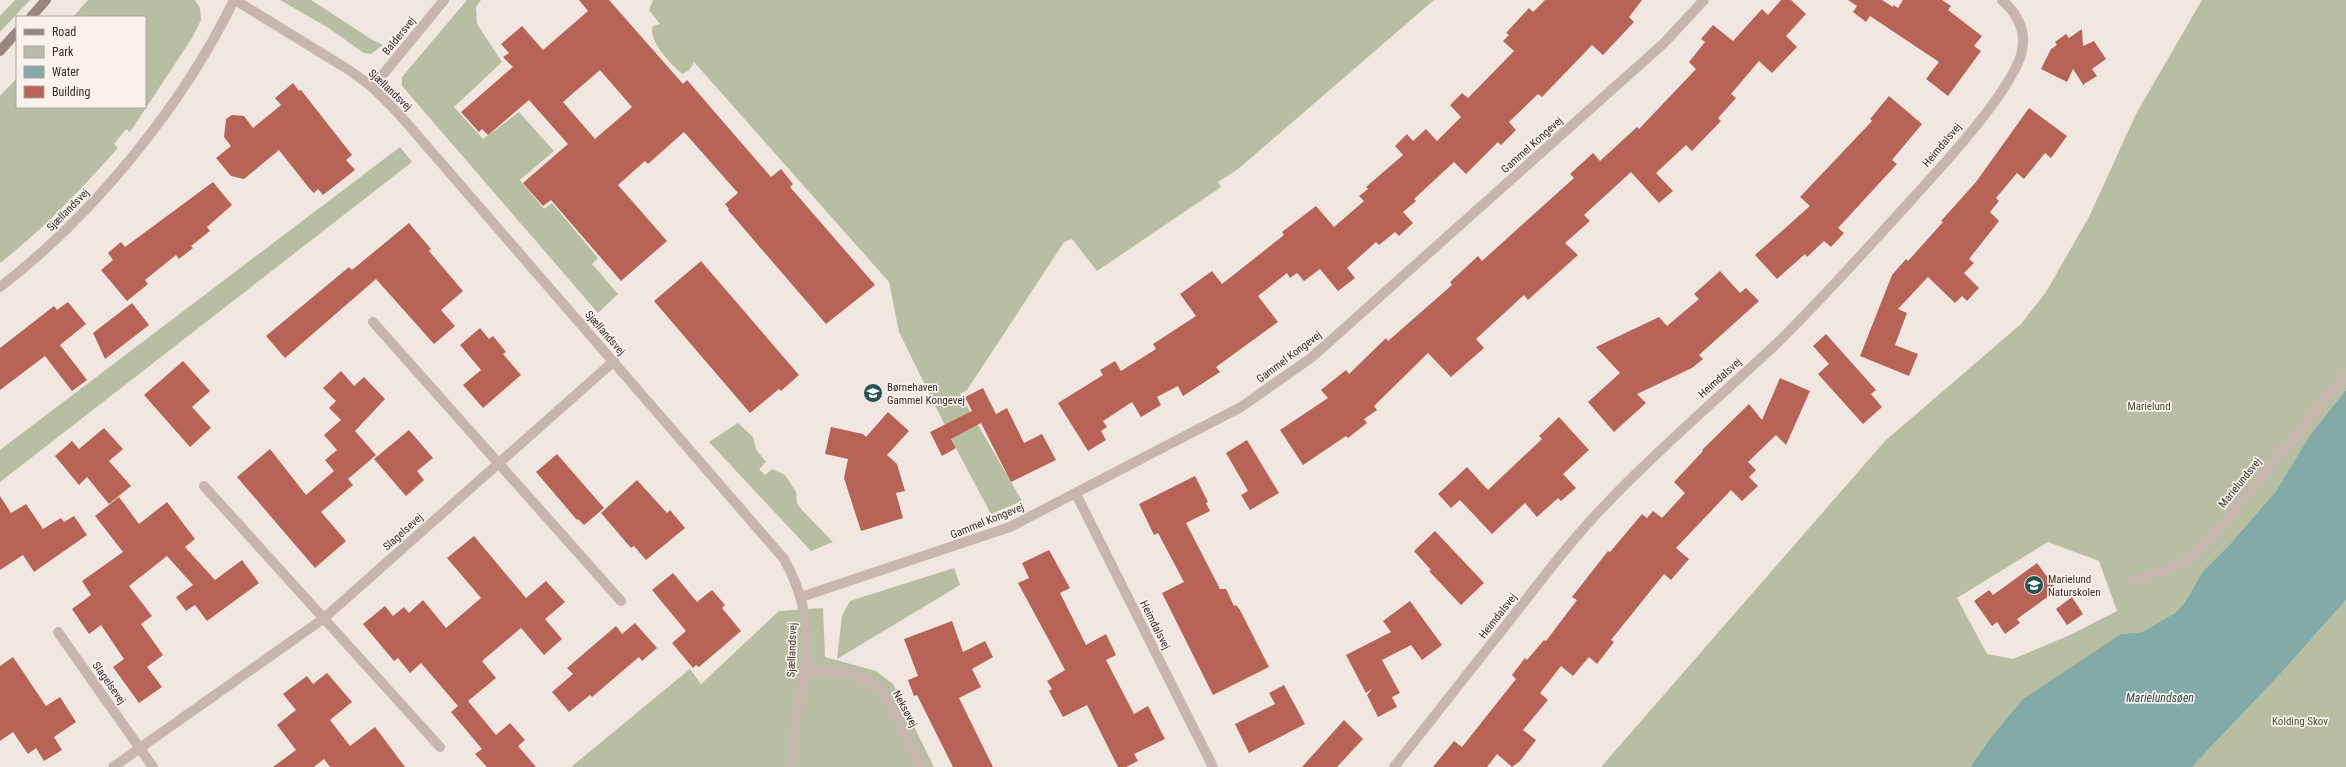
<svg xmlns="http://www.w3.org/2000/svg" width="2346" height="767" font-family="'Roboto Condensed',sans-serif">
<rect width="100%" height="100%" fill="#f0e7e0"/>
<g fill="#b7bea2" fill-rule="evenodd">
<polygon points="15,0 30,0 0,32 0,16"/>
<path d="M 88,0 L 195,0 L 200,8 L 201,20 L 192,38 L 130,132 L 126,129 L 114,144 L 118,148 C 81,189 44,229 0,263 L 0,96 L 17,78 L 17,107 L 145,107 L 145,17 L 73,17 Z"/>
<polygon points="280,0 311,0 371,39 383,45 371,54 364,53 327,27"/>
<polygon points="467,0 481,0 476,7 477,24 502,62 454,107 483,139 519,112 554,151 520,180 544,209 552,203 598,258 592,264 618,294 598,313 402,86 402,77"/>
<path d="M 653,0 L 1434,0 L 1238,169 L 1218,182 L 1221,187 L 1097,271 L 1072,239 L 1064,242 L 967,390 L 960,394 L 1022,501 L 991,514 L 959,454 L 899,332 L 889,282 L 694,62 L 690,69 L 683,74 C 673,67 647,40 653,26 L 660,24 L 649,10 Z"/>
<path d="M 2202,0 L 2346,0 L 2346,390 L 2310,435 L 2276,491 L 2231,543 L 2203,571 L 2185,602 L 2175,613 L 2142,632 L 2121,634 L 1989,740 L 1970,767 L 1601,767 L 1885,441 L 2021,324 L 2046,292 L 2089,217 L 2136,114 ZM 2048,542 L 2099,561 L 2117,611 L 2070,635 L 2013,659 L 1987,654 L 1957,598 Z"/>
<polygon points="400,147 412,162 0,482 0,450"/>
<polygon points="738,423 753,437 756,449 766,462 759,469 765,475 772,469 785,475 796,492 797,503 802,510 833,542 811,551 709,442"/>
<polygon points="954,568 960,585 837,659 842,616 850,601"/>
<polygon points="2346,600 2346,767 2192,767 2282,672"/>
<polygon points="823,608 825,657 876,671 893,684 934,767 571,767 690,669 701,684 779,611"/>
</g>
<polygon fill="#82aaa7" points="2346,390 2346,600 2282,672 2192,767 1970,767 1989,740 2023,699 2121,634 2142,632 2175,613 2185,602 2203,571 2231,543 2276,491 2310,435"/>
<g fill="#b76457" fill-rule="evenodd">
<path d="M 579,0 L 609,0 L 683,84 L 687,80 L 771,177 L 781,169 L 793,184 L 790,187 L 875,285 L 826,324 L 728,210 L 729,209 L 725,204 L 738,193 L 684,132 L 648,164 L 645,161 L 618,185 L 667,241 L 621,281 L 551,200 L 543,206 L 523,183 L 568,144 L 529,100 L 488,135 L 482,129 L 479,132 L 461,112 L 513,67 L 503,57 L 509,53 L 501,44 L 522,26 L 543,50 L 588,11 ZM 600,70 L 632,107 L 595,139 L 563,102 Z"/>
<polygon points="1545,0 1642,0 1629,17 1634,22 1603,55 1592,45 1542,97 1538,94 1509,122 1516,130 1501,145 1498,142 1466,174 1454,162 1414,199 1416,201 1403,212 1413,223 1399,236 1395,232 1379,245 1376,242 1347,268 1355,278 1338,291 1320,269 1304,281 1297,273 1290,278 1287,273 1258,296 1278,322 1216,367 1220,372 1183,396 1178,386 1157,397 1161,405 1141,417 1132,402 1103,421 1107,427 1101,431 1106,440 1088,451 1058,403 1103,375 1100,370 1115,361 1121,371 1156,349 1153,344 1196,316 1180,294 1212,271 1222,284 1284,235 1282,232 1316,206 1334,227 1364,201 1359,196 1368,189 1366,187 1403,155 1395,146 1407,134 1413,141 1426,129 1437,141 1461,117 1450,105 1462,93 1468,98 1514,51 1503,41 1509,35 1506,33 1529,8 1533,12"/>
<polygon points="1781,0 1791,0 1806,14 1786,36 1797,47 1772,73 1759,61 1731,94 1736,98 1718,118 1721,121 1692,151 1686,145 1656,173 1673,191 1659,203 1631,172 1584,215 1590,221 1565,243 1578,255 1528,300 1524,295 1476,339 1484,348 1451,377 1428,353 1374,406 1377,410 1364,419 1367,423 1348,438 1346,436 1303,465 1280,430 1328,398 1321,390 1346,370 1349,374 1386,338 1388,341 1452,285 1450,282 1478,256 1482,261 1574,178 1570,174 1593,153 1600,161 1637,127 1639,129 1696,69 1689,62 1705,42 1701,39 1713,25 1733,41 1762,9 1768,15"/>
<polygon points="1848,0 1882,0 1893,7 1894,5 1898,8 1903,0 1942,0 1951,6 1948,10 1982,36 1974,46 1981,51 1948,96 1926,79 1939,62 1870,16 1866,22 1853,12 1857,6"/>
<polygon points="2082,29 2083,46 2094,41 2106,59 2092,69 2097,76 2084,84 2084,86 2073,69 2067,82 2041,69 2051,49 2057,45 2055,42 2066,34 2069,38"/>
<polygon points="293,83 299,91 301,90 352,155 346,160 355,170 323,195 318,189 314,193 309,188 279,150 244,179 231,176 216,158 231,146 224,137 226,119 232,115 244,116 253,128 281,105 275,98"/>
<polygon points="1889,96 1922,124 1892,160 1897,164 1838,228 1844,233 1831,247 1824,241 1807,257 1805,254 1777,279 1755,255 1810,206 1800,197 1872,121 1870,119"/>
<polygon points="2029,108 2067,136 2051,158 2045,153 2024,179 2017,173 1996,198 1999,201 1990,212 1999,221 1969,259 1974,263 1964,273 1979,288 1967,301 1962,296 1955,303 1928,277 1898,309 1907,313 1895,345 1918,354 1909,376 1860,356 1892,275 1906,259 1908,261 1943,222 1941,221 1976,182"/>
<polygon points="213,182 232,205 207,227 210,231 191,246 193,248 179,259 176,255 145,280 148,284 127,301 101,270 113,260 108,253 121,242 125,247"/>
<polygon points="409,223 431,249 429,251 463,291 441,310 455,326 434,344 376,279 285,358 266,336 349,267 352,270"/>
<polygon points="701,261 799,375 781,391 779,389 750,413 654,301"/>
<polygon points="1720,271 1740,293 1746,288 1759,301 1699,355 1703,359 1692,368 1637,394 1646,403 1614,432 1588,402 1620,373 1596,347 1659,317 1667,326 1699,299 1694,294"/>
<polygon points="68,302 86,324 60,345 87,380 72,391 45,356 0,390 0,348 54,306 57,310"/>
<polygon points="132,303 149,325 105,359 93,333"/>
<polygon points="480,328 489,339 493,336 506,352 503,354 521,375 483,408 463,385 481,370 460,345"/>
<polygon points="1826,334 1876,390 1871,394 1882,407 1863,424 1818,374 1829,364 1813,346"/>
<polygon points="183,361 210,391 192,407 211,428 190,447 144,395"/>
<polygon points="341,371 354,386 364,377 385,399 355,431 376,455 348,479 353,485 321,512 346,541 315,568 237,477 270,449 306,495 334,471 325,460 337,450 324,435 341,420 329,408 336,401 323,388"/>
<polygon points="1780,378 1810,391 1786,445 1776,435 1748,462 1756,470 1749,477 1758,486 1742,501 1731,490 1676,548 1689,559 1671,580 1664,574 1611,640 1614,642 1597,664 1589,657 1573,676 1561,666 1540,693 1548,700 1523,730 1536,740 1520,761 1512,767 1497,754 1487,767 1433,767 1454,741 1462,747 1516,679 1512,675 1525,658 1527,660 1544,640 1546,641 1577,600 1572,597 1608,551 1610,552 1642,514 1647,518 1653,511 1662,518 1685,493 1674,482 1703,451 1702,450 1749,404 1762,420"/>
<polygon points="983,388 996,414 1007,408 1024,443 1042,434 1056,460 1011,482 981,423 951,439 956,448 942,456 930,432 972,411 965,397"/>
<polygon points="888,412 909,431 887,455 897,464 905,491 896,493 903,518 861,531 844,478 848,459 825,454 831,427 863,434 866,437"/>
<polygon points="1559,417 1589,450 1563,474 1576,488 1561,501 1558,498 1537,517 1525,503 1492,534 1460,500 1451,508 1438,494 1467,467 1488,490 1542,439 1539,436"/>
<polygon points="104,428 123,449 109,461 131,486 109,504 87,477 79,485 55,456 72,441 79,449"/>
<polygon points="409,430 433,458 417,471 424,480 406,496 374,459"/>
<polygon points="1247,440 1279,493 1250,510 1241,495 1248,491 1226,453"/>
<polygon points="557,454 604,508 584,525 578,519 577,520 536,472"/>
<polygon points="1195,476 1208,502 1206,503 1210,511 1186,523 1220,589 1226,589 1234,606 1236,605 1240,610 1269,667 1213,695 1162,593 1184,582 1158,533 1154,535 1139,504"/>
<polygon points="637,480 667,513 670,510 685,528 646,560 634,546 631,548 601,513"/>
<polygon points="0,496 11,513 26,504 43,529 61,518 64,522 74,516 87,535 34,572 23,555 0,570"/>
<polygon points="119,497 139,524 167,502 195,539 185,547 215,580 242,560 259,583 207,621 195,605 186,611 176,597 193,585 167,556 129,586 152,616 141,624 163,655 147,667 162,687 139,703 113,667 124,659 101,625 89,634 72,609 91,595 82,581 123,552 95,516"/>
<polygon points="1435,531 1484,583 1461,605 1429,571 1431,570 1414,551"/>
<polygon points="474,536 526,598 546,581 565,602 545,619 562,639 544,655 521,628 482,661 496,678 468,701 496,735 510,723 525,740 518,746 536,767 487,767 475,754 482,749 451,712 458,706 421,663 410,673 398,658 394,661 363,624 385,606 393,616 404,607 409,613 423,600 446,628 481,598 447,558"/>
<polygon points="1049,550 1070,588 1060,593 1086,645 1106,634 1116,655 1106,660 1134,714 1148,706 1165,739 1134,754 1138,761 1126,767 1118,767 1087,705 1063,717 1049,691 1052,689 1047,681 1065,670 1018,583 1029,578 1022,563"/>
<polygon points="2037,563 2057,590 2017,619 2020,623 2005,634 1997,622 1992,626 1974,601 1989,590 1993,595"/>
<polygon points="673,573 697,602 712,590 725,605 722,608 741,631 699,667 696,665 693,668 672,643 686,631 652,590"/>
<polygon points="2072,597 2083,614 2067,625 2056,609"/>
<polygon points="1410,601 1442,645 1422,660 1411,645 1382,660 1400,693 1392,697 1397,707 1378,717 1367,695 1372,689 1366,693 1346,655 1391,632 1383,621"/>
<polygon points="952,621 963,652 985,641 993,657 972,669 981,687 959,698 993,767 953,767 917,695 914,696 908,680 918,676 904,639"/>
<polygon points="635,623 657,648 642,661 639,657 592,697 590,695 569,712 552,692 573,674 567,668 616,626 622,634"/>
<polygon points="13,657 46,706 60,697 76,722 54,737 62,750 44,761 36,748 28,754 13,732 0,741 0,666"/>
<polygon points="327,673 352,702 330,720 350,746 375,727 405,767 330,767 324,759 314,767 273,767 296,750 277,725 296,710 283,694 307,676 313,684"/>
<polygon points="1284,685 1305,724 1249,753 1235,724 1275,704 1269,693"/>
<polygon points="1344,720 1363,739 1337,767 1302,767"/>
</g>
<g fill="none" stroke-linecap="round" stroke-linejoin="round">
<g stroke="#c7b6ad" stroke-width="10">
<path d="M 235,0 L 349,70 L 371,86 L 398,113 L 784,559 C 803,593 811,631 805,671 C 802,692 796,712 793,734 C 792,745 793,756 791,767"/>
<polyline points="371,86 385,72 444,0"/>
<path d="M 0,287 C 93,216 183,105 234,0"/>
<polyline points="373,322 621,601"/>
<polyline points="204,486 440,747"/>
<polyline points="1076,494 1213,767"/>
<polyline points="2131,581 2164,571 2190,557 2226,520 2346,373"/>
<polyline points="801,597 1010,527 1241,407 1311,358 1663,44 1704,0"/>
<polyline points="58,632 153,767"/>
<polyline points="805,669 850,674 868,681 883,692 921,767"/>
<polyline points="113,767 323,619 614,361"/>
<path d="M 1394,767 C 1434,716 1474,666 1514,615 C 1545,575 1576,534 1612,498 C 1663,445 1718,398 1772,348 C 1822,300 1868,247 1915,196 C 1947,160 1998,106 2018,63 C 2029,38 2021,17 2002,0"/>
</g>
<g stroke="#9a867f" stroke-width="10">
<polyline points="31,17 46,0"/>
<polyline points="0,51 17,32"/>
</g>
</g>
<defs>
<symbol id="school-disc" viewBox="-11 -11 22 22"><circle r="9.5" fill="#255351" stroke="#f8f1ec"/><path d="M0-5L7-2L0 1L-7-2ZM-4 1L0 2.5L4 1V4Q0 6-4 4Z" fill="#fff"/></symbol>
</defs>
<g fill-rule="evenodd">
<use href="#school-disc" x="862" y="382" width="22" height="22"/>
<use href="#school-disc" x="2023" y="574" width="22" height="22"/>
</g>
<g text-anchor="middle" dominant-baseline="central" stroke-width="3.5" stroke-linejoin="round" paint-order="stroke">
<g font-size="11" fill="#362d2b" stroke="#f8f1ec">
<text transform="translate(399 36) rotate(-51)">Baldersvej</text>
<text transform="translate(390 90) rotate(43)">Sjællandsvej</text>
<text transform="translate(1532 145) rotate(-42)">Gammel Kongevej</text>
<text transform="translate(1942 145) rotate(-50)">Heimdalsvej</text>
<text transform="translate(68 210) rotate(-45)">Sjællandsvej</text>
<text transform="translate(605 333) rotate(49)">Sjællandsvej</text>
<text transform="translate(1289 357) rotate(-37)">Gammel Kongevej</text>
<text transform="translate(1720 378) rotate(-42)">Heimdalsvej</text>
<text transform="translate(2240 483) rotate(-51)">Marielundsvej</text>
<text transform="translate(987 521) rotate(-22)">Gammel Kongevej</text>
<text transform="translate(403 532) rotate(-42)">Slagelsevej</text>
<text transform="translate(1498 616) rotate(-52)">Heimdalsvej</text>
<text transform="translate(1155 625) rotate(63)">Heimdalsvej</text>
<text transform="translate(792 650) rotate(-88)">Sjællandsvej</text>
<text transform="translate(109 683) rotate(55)">Slagelsevej</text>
<text transform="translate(905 709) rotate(62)">Neksøvej</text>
</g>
<g font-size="11" fill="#362d2b" stroke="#f8f1ec" text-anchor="start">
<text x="887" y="387">Børnehaven<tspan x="887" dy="13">Gammel Kongevej</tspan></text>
<text x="2048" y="579">Marielund<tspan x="2048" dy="13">Naturskolen</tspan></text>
</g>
<g font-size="11" fill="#495132" stroke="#f8f1ec">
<text x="2149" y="406">Marielund</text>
<text x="2300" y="721">Kolding Skov</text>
</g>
<g font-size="12" font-style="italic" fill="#255351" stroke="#f8f1ec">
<text x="2160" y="698">Marielundsøen</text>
</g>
</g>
<rect x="16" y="16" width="130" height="92" fill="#f8f1ec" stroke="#aaa39f"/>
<rect x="24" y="29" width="20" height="6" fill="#9a867f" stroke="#aaa39f"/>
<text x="52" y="36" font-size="12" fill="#362d2b">Road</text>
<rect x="24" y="46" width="20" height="12" fill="#b7bea2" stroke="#aaa39f"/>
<text x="52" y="56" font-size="12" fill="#362d2b">Park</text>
<rect x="24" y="66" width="20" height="12" fill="#82aaa7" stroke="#aaa39f"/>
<text x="52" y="76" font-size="12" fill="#362d2b">Water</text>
<rect x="24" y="86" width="20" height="12" fill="#b76457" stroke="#aaa39f"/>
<text x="52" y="96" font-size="12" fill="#362d2b">Building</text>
</svg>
